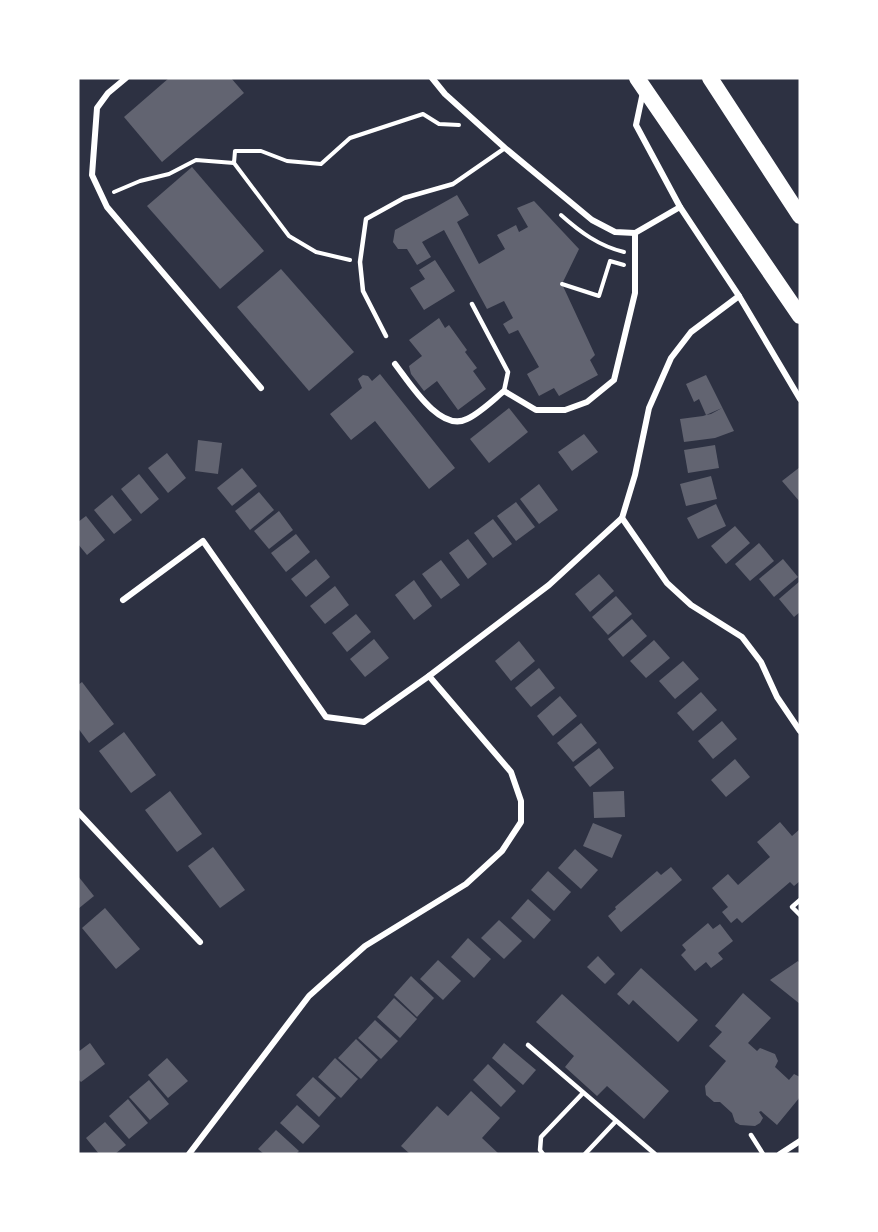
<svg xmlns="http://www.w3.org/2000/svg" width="878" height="1232" font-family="'Open Sans',sans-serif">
<rect width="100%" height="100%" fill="#2d3142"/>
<g fill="#626471">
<polygon points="169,78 231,78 244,93 162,162 124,117"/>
<polygon points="192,167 264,251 220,289 147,206"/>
<polygon points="457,195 469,215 457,222 479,264 505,249 497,235 516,225 519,232 528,227 517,208 534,201 579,249 562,284 595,355 590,360 598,375 559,396 554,388 539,396 527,374 539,367 518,330 509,334 503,324 513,318 504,301 487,309 444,230 422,242 431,257 417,265 407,249 398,249 393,242 395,230"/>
<polygon points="435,260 455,291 424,310 410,288 425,279 419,270"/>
<polygon points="281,269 354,352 309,391 237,307"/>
<polygon points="439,318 445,328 449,325 467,350 465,352 477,368 473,371 486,389 458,410 437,381 424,391 411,374 409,366 422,356 409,340"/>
<polygon points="380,374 455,468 429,489 375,421 351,440 330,414 362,388 358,379 363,375 368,376 372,381"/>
<polygon points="706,375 734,431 715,438 684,442 680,419 703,416 706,415 711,414 722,408 706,415 699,399 694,402 686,384"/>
<polygon points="509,408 528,432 489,463 470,439"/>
<polygon points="584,434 598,452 572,471 558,452"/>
<polygon points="198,440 222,443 218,474 195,471"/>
<polygon points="715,445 719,468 688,473 684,450"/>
<polygon points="167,453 186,478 168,493 148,468"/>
<polygon points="800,467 800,502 782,481"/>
<polygon points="242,468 257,486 232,506 217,488"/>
<polygon points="139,474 159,499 141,514 121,489"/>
<polygon points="711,476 717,499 686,506 680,484"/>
<polygon points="539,484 558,510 539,524 520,499"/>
<polygon points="259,492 274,510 250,530 235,511"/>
<polygon points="112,495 132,520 114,534 94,510"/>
<polygon points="516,502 535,527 516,541 497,516"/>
<polygon points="716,504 726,526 698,539 687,518"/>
<polygon points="279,511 293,530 269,549 254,531"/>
<polygon points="86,516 105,540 87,555 78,544 78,522"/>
<polygon points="493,519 512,544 493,558 474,533"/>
<polygon points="735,526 750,543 726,564 711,546"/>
<polygon points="296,534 310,552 286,572 271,553"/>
<polygon points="468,539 487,564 468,579 449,553"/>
<polygon points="759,543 774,561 750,581 735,564"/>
<polygon points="316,559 330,577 306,597 291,579"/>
<polygon points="783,559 798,577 774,597 759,579"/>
<polygon points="441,560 460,585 441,599 422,574"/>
<polygon points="599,574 614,591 590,612 575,594"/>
<polygon points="414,580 432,606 414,620 395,595"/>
<polygon points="800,581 800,612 794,617 779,599"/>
<polygon points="335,586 349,605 325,624 310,606"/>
<polygon points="616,596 632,614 608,635 592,617"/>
<polygon points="356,614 371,632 347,652 332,633"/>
<polygon points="632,619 647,636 623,657 608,639"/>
<polygon points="374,639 389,658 365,677 350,659"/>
<polygon points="654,640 670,658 646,678 630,661"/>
<polygon points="519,641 535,661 511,681 495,661"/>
<polygon points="683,661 699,679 675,699 659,681"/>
<polygon points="539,668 555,688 531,707 515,688"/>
<polygon points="82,682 114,724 89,743 78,728 78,685"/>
<polygon points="701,692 717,710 693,731 677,713"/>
<polygon points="560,696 577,716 553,736 537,716"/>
<polygon points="722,721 737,739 713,759 698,741"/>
<polygon points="581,723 597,743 573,762 557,743"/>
<polygon points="124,732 156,775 131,793 99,751"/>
<polygon points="599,748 614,768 590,787 574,767"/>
<polygon points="735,759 750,777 726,797 711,780"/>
<polygon points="170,791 202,834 177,852 145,810"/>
<polygon points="624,791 625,817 594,818 593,792"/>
<polygon points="780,822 792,836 800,829 800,881 794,886 790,882 742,923 737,918 731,923 722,912 728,907 712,888 728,874 738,885 770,857 757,842"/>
<polygon points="593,823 622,835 612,858 583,846"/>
<polygon points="213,847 245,890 220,908 188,866"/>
<polygon points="575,849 598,870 581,889 558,868"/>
<polygon points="671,867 682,880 621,932 608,916 616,909 615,907 657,871 661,875"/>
<polygon points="548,871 571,892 554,911 531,890"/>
<polygon points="78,876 94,896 78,909"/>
<polygon points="528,899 551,920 534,939 511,918"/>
<polygon points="105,908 140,949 116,969 82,928"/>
<polygon points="499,920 522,941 504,959 481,938"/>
<polygon points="708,923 713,929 720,924 733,941 718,953 723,959 711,968 706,962 695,971 681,955 686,950 682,945"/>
<polygon points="468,938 491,959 474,978 451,957"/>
<polygon points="598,956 615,974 605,984 587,967"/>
<polygon points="438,960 461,981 443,1000 420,979"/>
<polygon points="798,961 800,964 800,1004 770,980"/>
<polygon points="641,968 698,1020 678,1042 633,1000 629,1005 617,994"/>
<polygon points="411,976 434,998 417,1017 394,995"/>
<polygon points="743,993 771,1018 748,1043 757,1051 760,1048 775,1054 778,1061 775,1067 789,1080 794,1074 800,1077 800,1097 777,1125 761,1111 759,1112 763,1118 760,1123 755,1126 740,1125 735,1122 732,1113 720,1102 714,1102 706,1095 705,1086 726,1061 709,1046 722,1032 715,1026"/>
<polygon points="562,994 669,1091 644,1119 607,1086 597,1096 565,1067 574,1056 536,1022"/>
<polygon points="394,998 417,1019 400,1038 377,1017"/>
<polygon points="375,1020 398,1041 381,1059 358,1038"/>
<polygon points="356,1039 378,1060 361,1079 338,1058"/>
<polygon points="90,1043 105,1064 81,1082 78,1079 78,1052"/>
<polygon points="504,1043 536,1070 523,1085 492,1058"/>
<polygon points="167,1058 188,1081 168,1098 148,1075"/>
<polygon points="335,1058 358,1079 341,1098 318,1077"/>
<polygon points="488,1064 516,1091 501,1107 473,1080"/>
<polygon points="313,1077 336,1098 319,1117 296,1095"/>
<polygon points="149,1080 169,1104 150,1120 129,1097"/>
<polygon points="471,1091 500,1118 482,1138 499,1154 410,1154 401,1146 437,1106 448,1116"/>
<polygon points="128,1099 148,1123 129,1139 109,1116"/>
<polygon points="297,1105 320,1126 303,1144 280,1123"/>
<polygon points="105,1122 126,1145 115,1154 99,1154 86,1138"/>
<polygon points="276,1130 299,1151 296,1154 264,1154 258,1149"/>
</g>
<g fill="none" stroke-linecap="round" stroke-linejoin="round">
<g stroke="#fff" stroke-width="4">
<polyline points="234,163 289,236 316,252 350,260"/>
<polyline points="114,192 140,181 169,174 196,160 234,163 235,151 261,151 287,161 321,164 350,138 423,114 439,124 459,125"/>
<path d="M 561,215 C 580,232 599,246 624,252"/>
<polyline points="562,284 599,296 610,261 624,265"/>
</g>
<g stroke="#fff" stroke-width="4.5">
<polyline points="472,304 508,372 504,391"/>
<polyline points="386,336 363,291 360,262 366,219 404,198 453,184 505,148"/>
<polyline points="800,900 792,907 800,915"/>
<polyline points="528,1045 655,1154"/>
<polyline points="751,1135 763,1154"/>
<polyline points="543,1154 540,1150 541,1137 583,1093"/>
<polyline points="585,1154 616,1121"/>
</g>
<g stroke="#fff" stroke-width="6">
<polyline points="126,78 108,93 97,108 92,175 107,207 261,388"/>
<polyline points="432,78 445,94 505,148 592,220 615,232 635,233"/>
<polyline points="643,92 636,125 680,207 739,296 800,399"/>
<path d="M 395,364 C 409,382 440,433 467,419 C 480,413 493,400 504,391 L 536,410 L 565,410 L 587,402 L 614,380 L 635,293 L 635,233 L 680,207"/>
<polyline points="622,518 667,583 691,605 742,637 761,662 777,697 800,731"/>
<polyline points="123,600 203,541 326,717 364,722 429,676 549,585 622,518 635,475 649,408 671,358 691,332 739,296"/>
<polyline points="78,812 200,942"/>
<polyline points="189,1154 309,996 365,946 466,884 502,851 521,822 521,801 511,772 429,676"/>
<polyline points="780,1154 800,1141"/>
</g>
<g stroke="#fff" stroke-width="16">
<polyline points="637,78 800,316"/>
<polyline points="710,78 800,216"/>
</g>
</g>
<rect width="878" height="1232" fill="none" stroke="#ffffff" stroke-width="159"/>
</svg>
